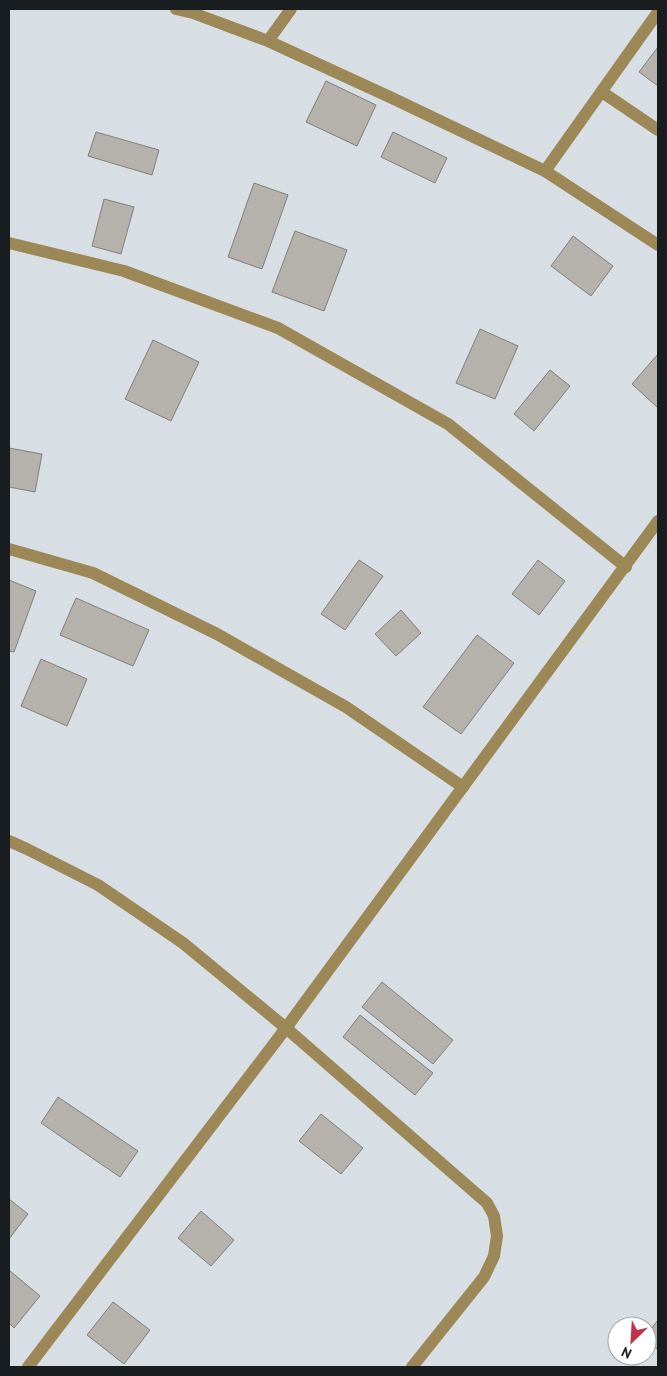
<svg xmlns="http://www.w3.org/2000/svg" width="667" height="1376" font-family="'PT Sans',sans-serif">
<rect width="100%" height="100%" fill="#d8dfe4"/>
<g fill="#b5b1ab" stroke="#837f79">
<polygon points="658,47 658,86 639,72"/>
<polygon points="326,81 376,105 357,146 306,122"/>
<polygon points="96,132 159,150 152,175 88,156"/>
<polygon points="393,132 447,158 435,183 381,157"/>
<polygon points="254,183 288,195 262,269 228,257"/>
<polygon points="104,199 134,207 121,254 92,246"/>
<polygon points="295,231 347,250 324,311 272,292"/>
<polygon points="573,236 613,266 591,296 551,266"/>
<polygon points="480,329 518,346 495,399 456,383"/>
<polygon points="153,340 199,362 171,421 125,399"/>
<polygon points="658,354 658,408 632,384"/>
<polygon points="550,370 570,386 534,431 514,414"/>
<polygon points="9,448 42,454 35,492 9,487"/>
<polygon points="359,560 383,576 345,630 321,614"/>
<polygon points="538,560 565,581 539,615 512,594"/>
<polygon points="9,580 36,591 14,652 9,651"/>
<polygon points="76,598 149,630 133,666 60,635"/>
<polygon points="401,610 421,633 396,656 375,634"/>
<polygon points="477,635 514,663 461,734 423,707"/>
<polygon points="41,659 87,679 67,726 21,706"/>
<polygon points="382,982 453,1040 433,1064 362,1007"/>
<polygon points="360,1015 433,1073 415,1095 343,1037"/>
<polygon points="58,1097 138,1151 120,1177 41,1123"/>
<polygon points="321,1114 363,1148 341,1174 299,1141"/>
<polygon points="9,1199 28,1214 9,1239"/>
<polygon points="201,1211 234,1240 211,1266 178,1238"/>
<polygon points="9,1270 40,1296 14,1328 9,1323"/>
<polygon points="113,1302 150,1330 124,1364 87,1335"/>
<polygon points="658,1320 658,1350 647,1341 647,1334"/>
</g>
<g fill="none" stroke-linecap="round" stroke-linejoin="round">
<polyline stroke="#9c8756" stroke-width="12" points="602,92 658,130"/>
<g stroke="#9c8756" stroke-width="12">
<polyline points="176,9 193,13 268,41 392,98 545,171 658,245"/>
<polyline points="268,41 291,9"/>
<polyline points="545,171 658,12"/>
<polyline points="9,243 124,271 278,328 448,424 626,567"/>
<polyline points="9,549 93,573 217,634 346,707 463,787"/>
<polyline points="9,841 27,849 98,885 183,943 286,1028 487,1203 494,1216 497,1236 494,1256 484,1277 412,1367"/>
<polyline points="28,1367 286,1028 658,521"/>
</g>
</g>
<rect width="667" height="1376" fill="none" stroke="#1a1d1f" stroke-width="20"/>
<g transform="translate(632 1341) rotate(205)"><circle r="24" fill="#ffffff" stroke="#a3a5a5"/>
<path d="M0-4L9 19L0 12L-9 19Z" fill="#c2324b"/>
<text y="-8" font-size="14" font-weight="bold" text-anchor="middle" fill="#1a1d1f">N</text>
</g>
</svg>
